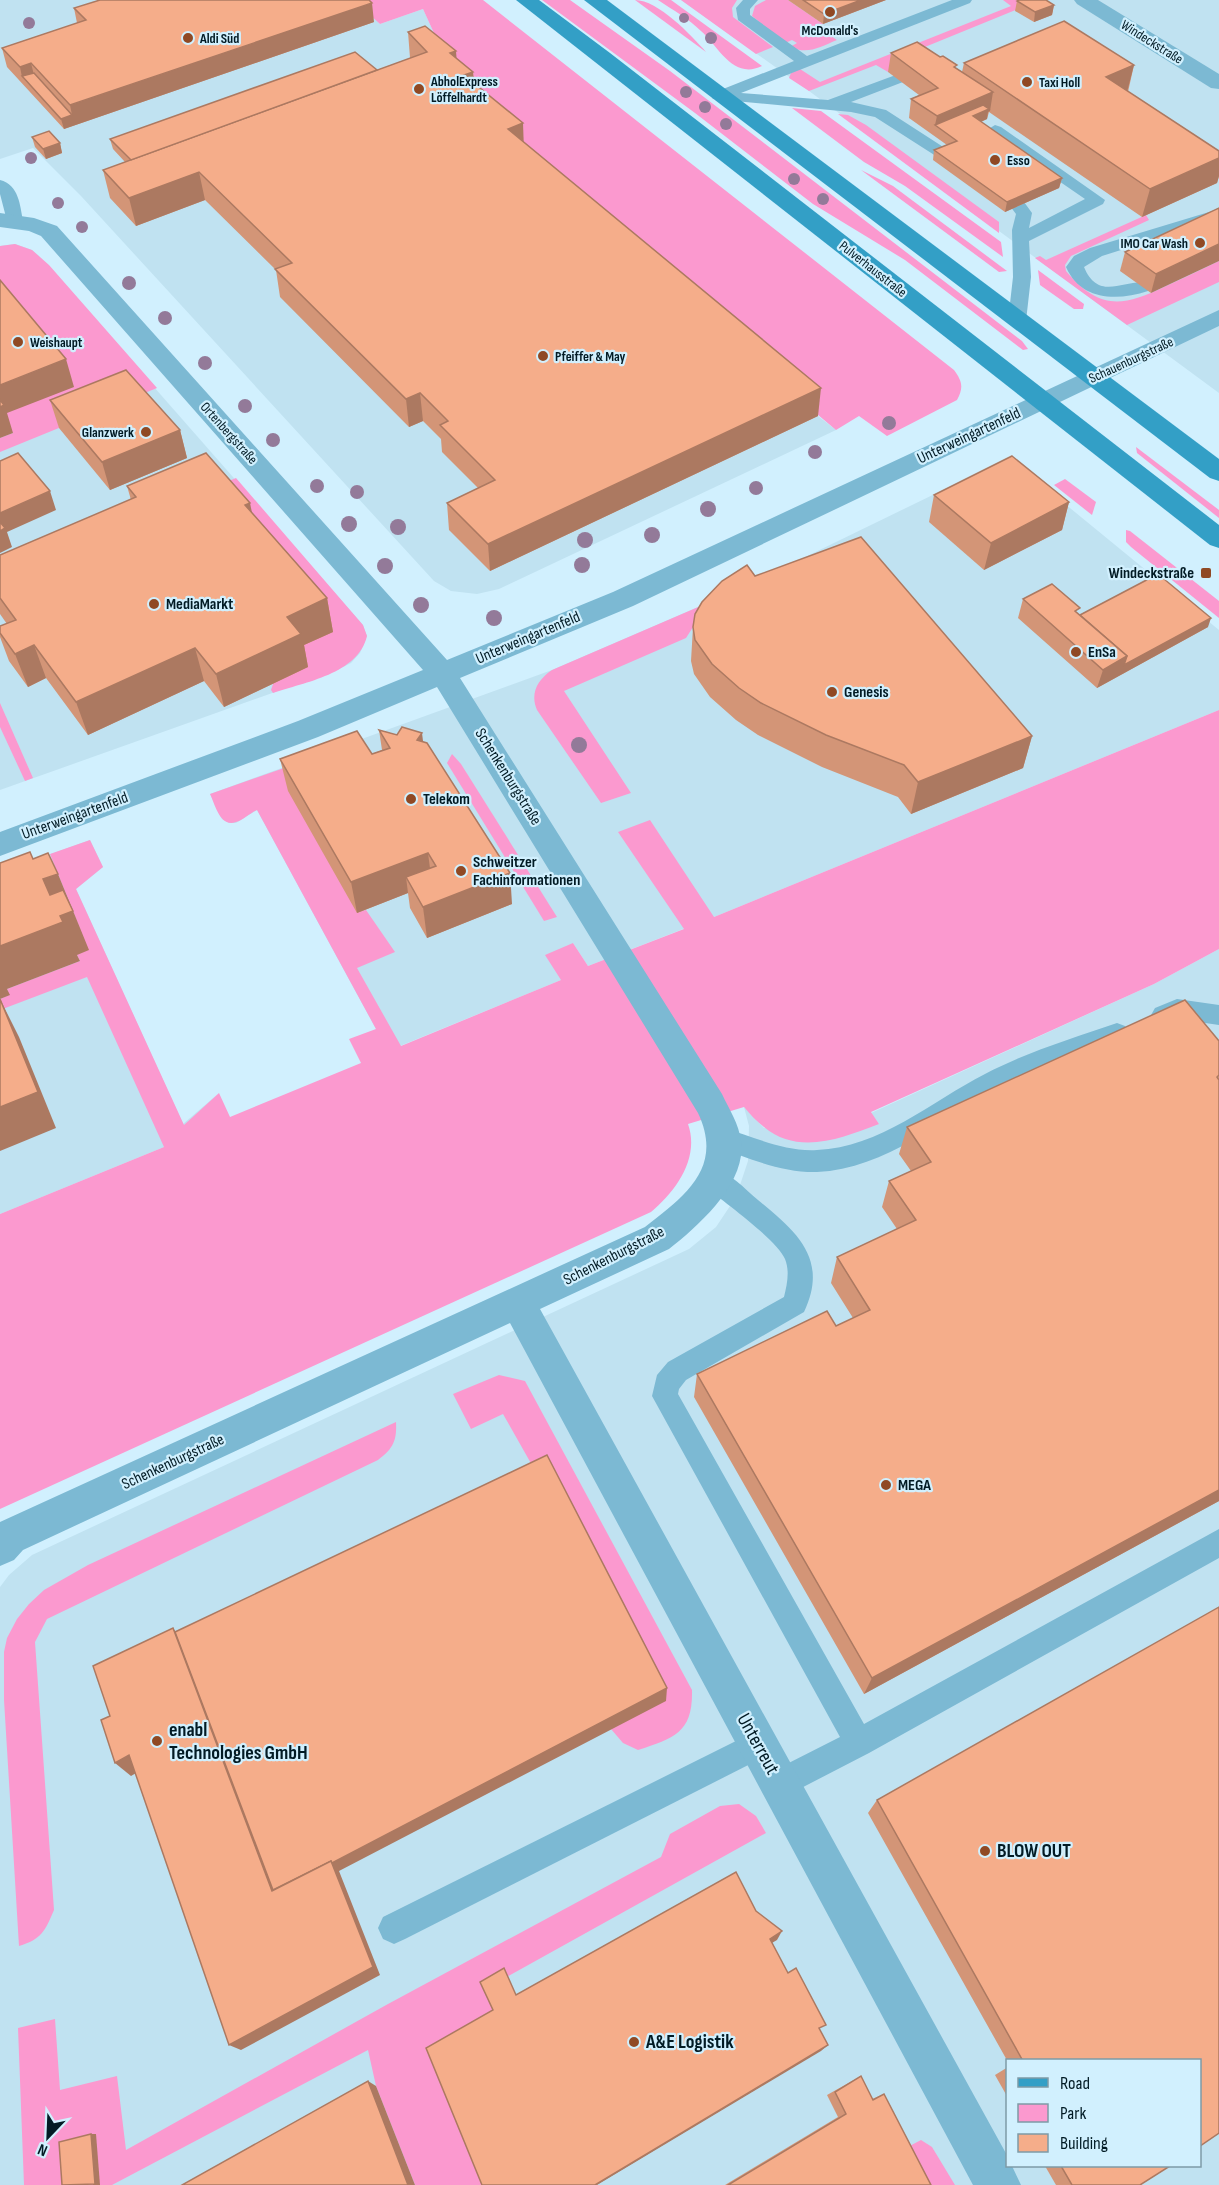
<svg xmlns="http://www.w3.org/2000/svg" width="1219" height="2185" font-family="'Sofia Sans Condensed',sans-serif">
<rect width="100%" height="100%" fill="#d1f0fe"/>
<g fill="#c0e2f1" fill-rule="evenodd">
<polygon points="0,0 353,0 380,24 423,9 443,53 818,416 836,430 499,589 477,594 451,591 434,581 81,196 33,148 0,159"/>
<polygon points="681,0 1219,0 1219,393 809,91"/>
<polygon points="15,244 32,250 39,256 363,625 367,636 360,653 351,663 337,670 0,790 0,246"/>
<polygon points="980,472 1026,472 1219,630 1219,710 714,917 588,966 573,943 561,980 400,1046 376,1029 257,810 236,823 229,823 222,819 210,794 552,670 733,592"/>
<polygon points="90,840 103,867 76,889 183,1124 219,1093 164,1147 0,1214 0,872"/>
<path d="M 1219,949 L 1219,2185 L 0,2185 L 0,1587 L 9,1575 L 32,1555 L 689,1249 L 716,1227 L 736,1197 L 748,1161 L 749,1126 L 744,1107 L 764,1128 L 879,1124 L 871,1113 L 1154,984 ZM 1008,2060 L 1200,2060 L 1200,2166 L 1008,2166 Z"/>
</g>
<g fill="#fb99cf">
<path d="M 353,0 L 483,0 L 954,370 C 962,381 964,387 957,400 L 887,436 L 859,416 L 836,430 L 510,156 L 443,53 L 423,9 L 380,24 Z"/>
<polygon points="542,0 570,0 670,71 1022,341 1028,349 1023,350 905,260 813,204 695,113"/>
<path d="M 635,0 C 658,0 691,35 706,52 Z"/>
<path d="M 658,0 L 671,0 L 762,66 C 733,80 719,47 701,31 C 689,19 673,10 658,0 Z"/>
<polygon points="681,0 737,0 732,8 733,17 773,47 756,54"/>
<path d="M 766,0 L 788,0 L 823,24 L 817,27 L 837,40 C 820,47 808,55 790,47 L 797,43 L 792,40 L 785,43 L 752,16 L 755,6 Z"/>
<polygon points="1003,0 1028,0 1033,3 920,49 914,61 888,72 876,65 809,91 789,78 791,73 800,69 820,82 1011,6"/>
<polygon points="792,108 821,111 1001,242 1003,257 905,186 864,162"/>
<polygon points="838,114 848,115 866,125 999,222 999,233"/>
<polygon points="861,170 893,186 1007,271 999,272"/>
<path d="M 1146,215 L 1149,220 L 1071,256 L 1065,265 L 1066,271 C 1099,310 1122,307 1164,287 C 1183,278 1201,270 1219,261 L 1219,282 L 1127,325 L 1035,258 L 1040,256 L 1046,260 Z"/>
<polygon points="15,244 32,250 49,265 157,388 0,452 0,438 13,433 0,416 0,246"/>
<polygon points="1038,270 1084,304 1083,309 1074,309 1040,285"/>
<polygon points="1136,447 1219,510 1219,518 1137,453"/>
<path d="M 236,478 L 363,625 L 367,636 C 358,674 305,682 273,693 L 271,690 L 273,684 L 214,487 Z"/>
<polygon points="1065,479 1096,502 1092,515 1054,485"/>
<polygon points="1126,530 1130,531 1219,601 1219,618 1131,547 1126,542"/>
<path d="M 733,592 L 695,624 L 686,638 L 564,691 L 631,793 L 601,803 L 537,710 C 530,694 537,680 552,670 Z"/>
<polygon points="0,703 33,778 25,781 0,727"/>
<path d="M 1219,710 L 1219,949 L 1154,984 L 871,1112 L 879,1124 C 842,1138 799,1156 764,1127 C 756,1121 750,1114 744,1107 L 688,1124 C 700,1158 676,1191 651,1212 L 0,1509 L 0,1214 L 164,1147 L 87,977 L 0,1010 L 0,999 L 9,995 L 7,989 L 80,961 L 77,955 L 80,929 L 50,854 L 90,840 L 103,867 L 76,889 L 184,1125 L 219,1093 L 230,1117 L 361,1063 L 349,1039 L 376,1029 L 257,810 C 250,813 243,820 236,822 C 220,828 215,804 210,794 L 304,761 L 357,912 L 366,910 L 395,952 L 357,968 L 401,1046 L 561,980 L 545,955 L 573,943 L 588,966 L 684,929 L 618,832 L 650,820 L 714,917 Z"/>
<polygon points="452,754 461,764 557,917 544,921 447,763"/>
<path d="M 499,1375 L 525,1381 L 692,1690 C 693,1732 675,1738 638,1750 L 623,1743 L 611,1729 L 665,1700 L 503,1414 L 471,1429 L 453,1394 Z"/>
<path d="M 396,1422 C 397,1441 393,1449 378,1460 L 47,1619 L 35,1642 L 54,1910 C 45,1931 42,1939 19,1946 L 4,1700 L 4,1652 L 7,1638 L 17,1619 L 29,1604 L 44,1590 L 88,1565 Z"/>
<polygon points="739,1804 756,1816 766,1833 485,1989 497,2017 486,2185 415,2185 376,2086 368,2050 112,2185 24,2185 18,2028 55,2019 60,2090 117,2076 126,2150 388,2004 661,1857 670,1834 720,1806"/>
<polygon points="921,2140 932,2147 955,2185 919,2185 902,2150"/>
</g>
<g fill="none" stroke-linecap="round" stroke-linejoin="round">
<g fill="#7cb9d3" fill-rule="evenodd">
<polygon points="743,0 758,0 750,9 750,15 807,56 952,0 972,0 970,3 741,93 828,100 893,76 903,76 906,79 903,82 851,102 886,110 951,152 953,155 951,158 939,158 875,117 851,112 713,99 711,96 713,93 794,61 738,20 736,8"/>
<polygon points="995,125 1001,127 1105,200 1103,204 1029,241 1031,277 1026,321 1023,325 1011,325 1008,321 1013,277 1012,230 1016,214 1010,206 1018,201 1024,202 1032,213 1029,228 1085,199 989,133 987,130"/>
<path d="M 0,180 C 19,185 20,205 23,221 L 21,225 L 15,226 L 7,221 L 0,194 Z"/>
<path d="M 1219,209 L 1219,219 L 1102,256 L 1084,267 C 1099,303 1125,278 1148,283 L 1151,287 L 1148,291 C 1117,301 1081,301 1066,267 L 1074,256 L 1090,248 Z"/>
<polygon points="1177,999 1219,1005 1219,1025 1178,1019 1163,1025 1155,1022 1151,1015 1155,1008"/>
<path d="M 1117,1023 L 1125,1026 L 1129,1033 L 1125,1040 C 1084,1055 1041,1068 1002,1088 C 943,1118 886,1169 817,1172 C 783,1173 747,1158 715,1146 L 712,1139 L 715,1132 L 724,1128 C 754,1137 785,1152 817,1150 C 879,1148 932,1101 985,1074 C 1027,1052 1073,1038 1117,1023 Z"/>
<path d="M 713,1167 C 730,1173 744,1188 758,1200 C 797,1232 829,1259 804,1312 L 686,1380 L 679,1389 L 678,1394 L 864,1724 L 1219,1529 L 1219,1558 L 869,1753 L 780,1799 L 769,1795 L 765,1784 L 769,1773 L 840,1737 L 652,1396 L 657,1375 L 668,1362 L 784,1297 C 787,1285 790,1271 785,1259 C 776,1239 723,1201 704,1186 L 701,1178 L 704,1170 Z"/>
<polygon points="758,1730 768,1735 773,1745 768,1755 405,1939 394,1944 383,1939 378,1928 383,1917"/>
</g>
<g fill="#7cb9d3" fill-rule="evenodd">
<polygon points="1074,0 1098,0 1219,74 1219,89 1211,88 1077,4"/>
<path d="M 0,213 L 34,218 L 57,226 L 447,660 L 613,592 L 1219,310 L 1219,326 L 633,606 L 460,678 L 722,1094 C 729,1109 739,1124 741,1141 C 747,1183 698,1226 669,1249 L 540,1309 L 1008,2157 L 1008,2166 L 1012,2166 L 1021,2185 L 973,2185 L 510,1323 L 23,1550 L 14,1560 L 0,1566 L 0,1522 L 645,1227 C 685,1196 724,1168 698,1113 L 437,687 L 318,737 L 0,856 L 0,832 L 298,721 L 423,670 L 41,236 L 29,231 L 0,227 Z"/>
</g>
<g fill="#339fc6" fill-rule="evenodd">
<polygon points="516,0 539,0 610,53 1219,525 1219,548 1210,545"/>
<polygon points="584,0 607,0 1219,459 1219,481 1210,478"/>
</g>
</g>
<g fill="#937a99">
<circle cx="684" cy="18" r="5"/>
<circle cx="29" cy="23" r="6"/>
<circle cx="711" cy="38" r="6"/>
<circle cx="686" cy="92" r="6"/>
<circle cx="705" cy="107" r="6"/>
<circle cx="726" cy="124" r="6"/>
<circle cx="31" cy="158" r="6"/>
<circle cx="794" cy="179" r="6"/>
<circle cx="823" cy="199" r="6"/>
<circle cx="58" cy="203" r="6"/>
<circle cx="82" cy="227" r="6"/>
<circle cx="129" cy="283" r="7"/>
<circle cx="165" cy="318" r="7"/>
<circle cx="205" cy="363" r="7"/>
<circle cx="245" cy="406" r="7"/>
<circle cx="889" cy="423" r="7"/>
<circle cx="273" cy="440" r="7"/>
<circle cx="815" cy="452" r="7"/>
<circle cx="317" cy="486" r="7"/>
<circle cx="756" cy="488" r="7"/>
<circle cx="357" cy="492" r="7"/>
<circle cx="708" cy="509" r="8"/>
<circle cx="349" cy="524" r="8"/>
<circle cx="398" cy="527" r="8"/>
<circle cx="652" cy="535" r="8"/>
<circle cx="585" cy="540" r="8"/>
<circle cx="582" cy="565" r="8"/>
<circle cx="385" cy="566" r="8"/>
<circle cx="421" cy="605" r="8"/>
<circle cx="494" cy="618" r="8"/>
<circle cx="579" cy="745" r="8"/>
</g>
<g fill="#d39577">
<polygon points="788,0 886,0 823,24"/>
<polygon points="1017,1 1054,5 1052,15 1034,22 1015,11"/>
<polygon points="74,8 374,22 64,129 7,67 2,48 77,23"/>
<polygon points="408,32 456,58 473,72 474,83 523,141 818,416 490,571 449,530 447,503 478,488 442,452 441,439 423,421 409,427 280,297 276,270 205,200 136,226 110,198 103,170 125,162 113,149 110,139 377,70 410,58"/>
<polygon points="891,53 956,68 962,72 964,63 1134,65 1128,92 1219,151 1219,176 1217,183 1142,217 989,112 987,119 981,122 1062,178 1059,188 1005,212 933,160 934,150 947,145 909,118 911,99 919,95 888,72"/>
<polygon points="32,137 60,143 62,153 46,159 35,147"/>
<polygon points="1219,208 1151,293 1120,271 1125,252"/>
<polygon points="50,400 180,430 187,458 110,490 59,428"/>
<polygon points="127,486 252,513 327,598 333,632 304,645 308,667 224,707 204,681 88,735 46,678 28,687 9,661 0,637 0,626 7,624 0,614 0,555 131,500"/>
<polygon points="934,495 1069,502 1062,530 984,570 929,522"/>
<polygon points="755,576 1032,736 1023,768 911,814 898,797 822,767 758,735 736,720 710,697 694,674 691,661 693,627"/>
<polygon points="1023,599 1078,614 1080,615 1208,627 1097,688 1018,618"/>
<polygon points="379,730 423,742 512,904 427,938 410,908 408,893 357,913 288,791 280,759 372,754 382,750"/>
<polygon points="1219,1041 1219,1501 864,1694 694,1397 697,1374 836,1326 853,1318 831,1283 837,1257 897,1229 882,1207 889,1181 911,1171 899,1154 907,1127"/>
<polygon points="877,1800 1200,2061 1008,2061 1008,2062 868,1813"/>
<polygon points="1008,2067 1008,2098 995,2075"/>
<polygon points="861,2076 872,2099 884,2094 931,2185 725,2185 838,2117 827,2095"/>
<polygon points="1045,2166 1170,2166 1140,2185 1056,2185"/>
</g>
<g fill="#ac7961">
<polygon points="861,0 886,0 823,24 824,14"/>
<polygon points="372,3 374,22 64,129 61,119 72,115 70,105"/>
<polygon points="1054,5 1052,15 1034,22 1035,12"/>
<polygon points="456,51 458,79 450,53"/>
<polygon points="31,63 36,83 22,77 20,67"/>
<polygon points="1134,65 1127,92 1106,77"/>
<polygon points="473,72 475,100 464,75"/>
<polygon points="993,92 990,111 988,112 987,119 971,126 935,125 937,116"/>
<polygon points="523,123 524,151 508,129"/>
<polygon points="60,143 62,153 46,159 43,149"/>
<polygon points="1219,158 1219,176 1217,183 1142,217 1150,189"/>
<polygon points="199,172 205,200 136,226 129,198"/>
<polygon points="1062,178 1059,188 1005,212 1007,202"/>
<polygon points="1219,244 1219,261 1151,293 1156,274"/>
<polygon points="66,359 74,387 7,413 13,433 0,438 0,385"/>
<polygon points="821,388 818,416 490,571 488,544"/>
<polygon points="420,393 423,421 409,427 406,399"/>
<polygon points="180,430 187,458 110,490 102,462"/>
<polygon points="50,491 56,510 7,532 12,547 0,553 0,513"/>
<polygon points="1069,502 1062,530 984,570 991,543"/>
<polygon points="250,503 257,537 245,505"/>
<polygon points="327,598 333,632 304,645 308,667 224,707 216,674 287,617"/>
<polygon points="1211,618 1208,627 1097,688 1103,670 1127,656"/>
<polygon points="34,645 46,678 28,687 15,654"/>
<polygon points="195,648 204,681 88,735 76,702"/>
<polygon points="422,733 426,765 417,740"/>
<polygon points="1032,736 1023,768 911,814 918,782"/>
<polygon points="428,853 432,884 406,877 408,893 357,913 351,882"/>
<polygon points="510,873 512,904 427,938 423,907"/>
<polygon points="58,874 89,950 77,955 80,961 7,989 10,995 0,999 0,946 43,879"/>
<polygon points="0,999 19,1037 56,1128 0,1151"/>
<polygon points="1219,1490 1219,1501 864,1694 872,1678"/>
<polygon points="173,1628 186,1646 667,1688 666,1701 339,1871 380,1975 241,2050 229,2045"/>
<polygon points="129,1755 143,1769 131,1776 115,1763"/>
<polygon points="782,1931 777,1940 765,1947 770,1939"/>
<polygon points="828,2045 821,2051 597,2185 595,2185"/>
<polygon points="368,2081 376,2086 415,2185 408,2185"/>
<polygon points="91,2134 96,2134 100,2185 93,2185"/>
</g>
<g fill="#f5ad8a" stroke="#ac7961" stroke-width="1.5">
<polygon points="100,0 369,0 372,3 70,105 31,63 20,67 2,48 86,20 74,8"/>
<polygon points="803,0 861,0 824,14"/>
<polygon points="1019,0 1046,0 1054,5 1035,12 1017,1"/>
<polygon points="1064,21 1134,65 1106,77 1219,151 1219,158 1150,189 964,63"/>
<polygon points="425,26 456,51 450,53 473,72 464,75 523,123 508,129 821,388 488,544 447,503 495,480 440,425 448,421 420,393 406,399 275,269 292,263 199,172 129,198 103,170 427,52 408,32"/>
<polygon points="917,42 940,57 943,56 957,65 954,67 993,92 937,116 911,99 938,88 891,53"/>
<polygon points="355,52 377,70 131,160 110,139"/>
<polygon points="34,73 72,115 61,119 22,76"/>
<polygon points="983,105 989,109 973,116 1062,178 1007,202 934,150 957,141 935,125"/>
<polygon points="49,131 60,143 43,149 32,137"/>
<polygon points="1219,208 1219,244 1156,274 1125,252"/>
<polygon points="0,280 66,359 0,385"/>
<polygon points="126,370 180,430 102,462 50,400"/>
<polygon points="0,400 4,405 0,407"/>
<polygon points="18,453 50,491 0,513 0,461"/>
<polygon points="206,453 250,503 245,505 327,598 287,617 301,634 216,674 195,648 76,702 34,645 15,654 0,633 0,626 16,620 0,598 0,555 136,497 127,486"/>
<polygon points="1012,456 1069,502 991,543 934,495"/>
<polygon points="0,522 5,528 0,531"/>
<polygon points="861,537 1032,736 918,782 904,765 826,735 761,703 739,688 712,664 695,640 693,627 695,614 702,602 722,581 747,565 755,576"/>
<polygon points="1158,574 1211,618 1124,665 1127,656 1080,615"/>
<polygon points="1052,584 1080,608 1075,611 1127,656 1103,670 1023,599"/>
<polygon points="402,727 422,733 417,740 427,743 510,873 423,907 406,877 436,866 428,853 351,882 280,759 357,731 372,754 390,748 379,730 397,735"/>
<polygon points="30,852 33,859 48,853 58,874 43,879 50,895 63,890 73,911 60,916 63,922 0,946 0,863"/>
<polygon points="0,999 38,1092 0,1107"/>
<polygon points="1185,1000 1219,1041 1219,1075 1217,1077 1219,1080 1219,1490 872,1678 697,1374 827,1311 836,1326 870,1310 837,1257 916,1220 889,1181 931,1162 907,1127"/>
<polygon points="547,1455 667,1688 332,1863 331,1861 273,1890 175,1632"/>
<polygon points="1219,1607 1219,2133 1200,2146 1200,2061 1023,2061 877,1800"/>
<polygon points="173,1628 272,1891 331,1861 373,1967 229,2045 129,1755 115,1763 101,1720 110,1716 93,1666"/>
<polygon points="736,1872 756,1911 782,1931 770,1939 788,1973 796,1968 826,2025 819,2028 828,2045 595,2185 482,2185 426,2048 493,2010 480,1982 504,1968 516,1995"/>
<polygon points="861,2076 873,2100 884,2094 931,2185 728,2185 846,2114 835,2092"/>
<polygon points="368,2081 408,2185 182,2185"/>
<polygon points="91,2134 95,2184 62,2185 59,2142"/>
<polygon points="1061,2166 1170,2166 1140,2185 1072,2185"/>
</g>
<g fill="#904924" stroke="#d1f0fe" stroke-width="2">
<circle cx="830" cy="12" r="6"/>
<circle cx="188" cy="38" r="6"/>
<circle cx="1027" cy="82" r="6"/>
<circle cx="419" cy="89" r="6"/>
<circle cx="995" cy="160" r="6"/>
<circle cx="1200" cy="243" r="6"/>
<circle cx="18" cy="342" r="6"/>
<circle cx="543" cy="356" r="6"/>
<circle cx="146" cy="432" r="6"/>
<rect x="1200" y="567" width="12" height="12" rx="3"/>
<circle cx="154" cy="604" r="6"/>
<circle cx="1076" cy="652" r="6"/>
<circle cx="832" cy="692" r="6"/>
<circle cx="411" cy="799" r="6"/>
<circle cx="461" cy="871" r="6"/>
<circle cx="886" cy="1485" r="6"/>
<circle cx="157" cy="1741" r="6"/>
<circle cx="985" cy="1851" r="6"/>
<circle cx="634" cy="2042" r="6"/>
</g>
<g text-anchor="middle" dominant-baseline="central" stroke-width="4.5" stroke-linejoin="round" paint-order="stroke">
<g font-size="14" font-weight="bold" fill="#021b25" stroke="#d1f0fe" text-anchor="start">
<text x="830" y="30" text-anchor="middle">McDonald's</text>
<text x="200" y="38">Aldi Süd</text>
<text x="431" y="81">AbholExpress<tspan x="431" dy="16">Löffelhardt</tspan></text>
<text x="1039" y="82">Taxi Holl</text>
<text x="1007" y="160">Esso</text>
<text x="1188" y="243" text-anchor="end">IMO Car Wash</text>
<text x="30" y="342">Weishaupt</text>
<text x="555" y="356">Pfeiffer &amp; May</text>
<text x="134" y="432" text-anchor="end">Glanzwerk</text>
</g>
<g font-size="14" fill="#021b25" stroke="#d1f0fe">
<text transform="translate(1152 42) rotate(32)">Windeckstraße</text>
<text transform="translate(873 269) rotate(38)">Pulverhausstraße</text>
<text transform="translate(1131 360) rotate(-25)">Schauenburgstraße</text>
<text transform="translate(229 433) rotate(48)">Ortenbergstraße</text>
</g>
<g font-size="16" fill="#021b25" stroke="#d1f0fe">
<text transform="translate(969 436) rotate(-25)">Unterweingartenfeld</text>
<text transform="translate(528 638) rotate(-23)">Unterweingartenfeld</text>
<text transform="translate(508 777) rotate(58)">Schenkenburgstraße</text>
<text transform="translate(75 816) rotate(-20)">Unterweingartenfeld</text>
<text transform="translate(614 1256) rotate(-27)">Schenkenburgstraße</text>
<text transform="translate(173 1462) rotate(-25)">Schenkenburgstraße</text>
</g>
<g font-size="16" font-weight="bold" fill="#021b25" stroke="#d1f0fe" text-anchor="start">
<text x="1194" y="573" text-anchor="end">Windeckstraße</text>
<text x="166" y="604">MediaMarkt</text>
<text x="1088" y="652">EnSa</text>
<text x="844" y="692">Genesis</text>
<text x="423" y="799">Telekom</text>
<text x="473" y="862">Schweitzer<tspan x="473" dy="18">Fachinformationen</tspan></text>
<text x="898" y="1485">MEGA</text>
</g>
<g font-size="20" font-weight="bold" fill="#021b25" stroke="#d1f0fe" text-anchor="start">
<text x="169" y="1730">enabl<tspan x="169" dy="23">Technologies GmbH</tspan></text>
<text x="997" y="1851">BLOW OUT</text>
<text x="646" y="2042">A&amp;E Logistik</text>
</g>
<g font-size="20" fill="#021b25" stroke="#d1f0fe">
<text transform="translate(758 1744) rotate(61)">Unterreut</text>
</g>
</g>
<rect x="1006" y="2059" width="195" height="108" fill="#d1f0fe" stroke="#7e9ba7" stroke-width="1.5"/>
<rect x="1018" y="2078" width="30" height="9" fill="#339fc6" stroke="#7e9ba7" stroke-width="1.5"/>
<text x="1060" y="2089" font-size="18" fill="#021b25">Road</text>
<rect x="1018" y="2104" width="30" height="18" fill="#fb99cf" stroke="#7e9ba7" stroke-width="1.5"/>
<text x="1060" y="2119" font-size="18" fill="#021b25">Park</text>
<rect x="1018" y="2134" width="30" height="18" fill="#f5ad8a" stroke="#7e9ba7" stroke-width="1.5"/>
<text x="1060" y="2149" font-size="18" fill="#021b25">Building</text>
<g transform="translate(48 2137) rotate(203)" stroke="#d1f0fe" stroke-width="4.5" paint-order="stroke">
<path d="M0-4.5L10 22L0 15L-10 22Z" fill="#021b25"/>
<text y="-9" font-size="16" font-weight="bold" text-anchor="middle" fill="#021b25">N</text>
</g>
</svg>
